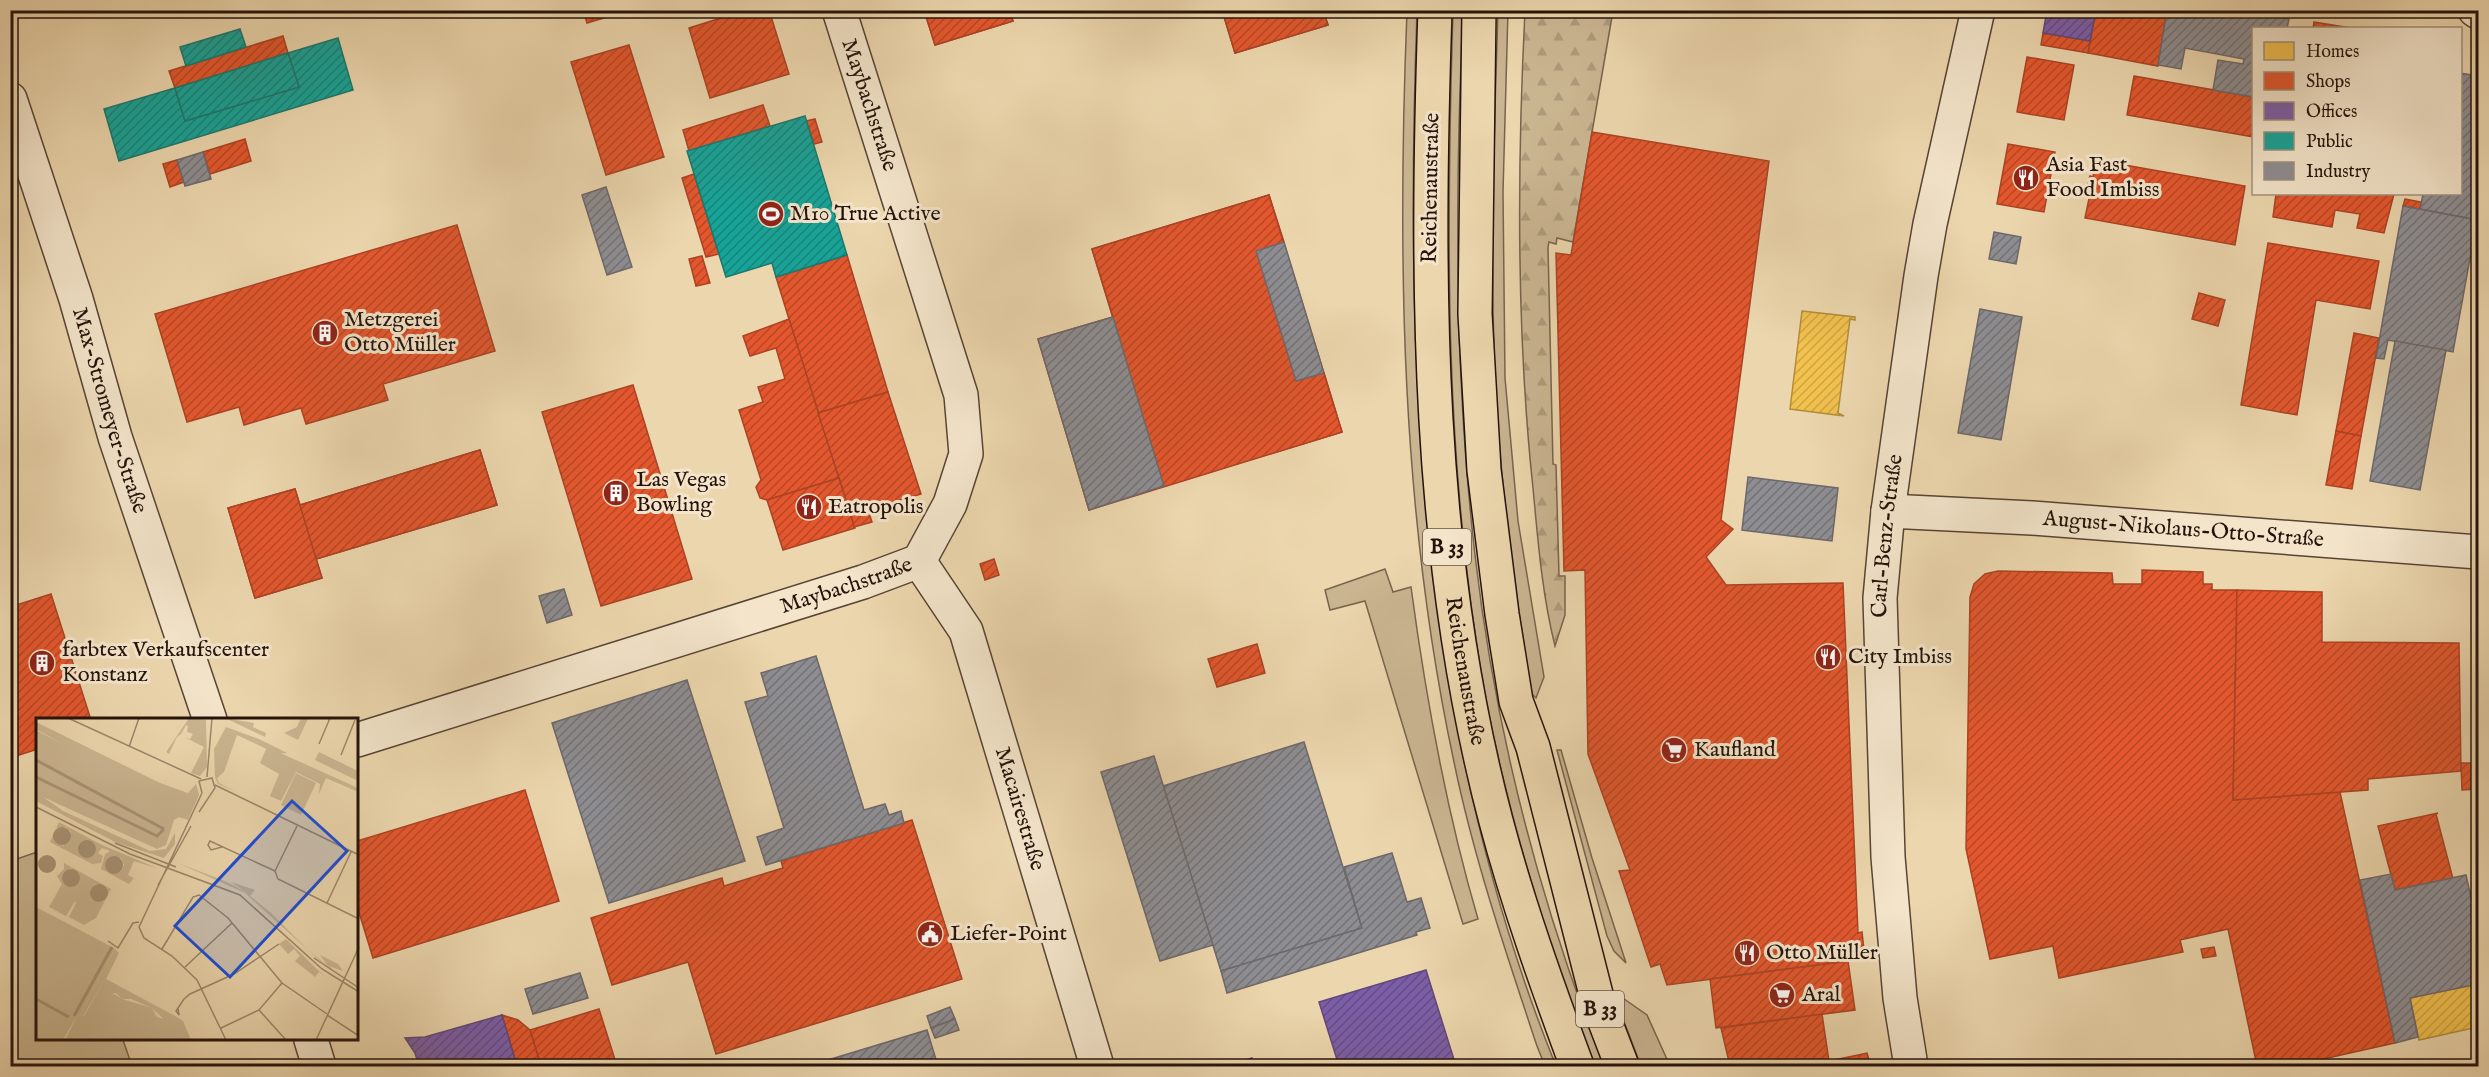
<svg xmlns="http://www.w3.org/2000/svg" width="2489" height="1077" font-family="'IM FELL English',serif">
<defs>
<pattern id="forest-firs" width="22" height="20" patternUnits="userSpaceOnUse" patternTransform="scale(1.5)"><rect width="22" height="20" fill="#cab591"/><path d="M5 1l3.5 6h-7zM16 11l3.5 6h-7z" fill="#ad9b7c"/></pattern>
<pattern id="homes-hatch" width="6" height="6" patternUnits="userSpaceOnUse" patternTransform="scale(1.5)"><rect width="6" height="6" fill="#f2c14e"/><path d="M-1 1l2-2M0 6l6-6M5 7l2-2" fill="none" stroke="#cfa543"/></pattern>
<pattern id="shops-hatch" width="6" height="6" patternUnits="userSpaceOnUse" patternTransform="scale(1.5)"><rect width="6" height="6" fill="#e4572e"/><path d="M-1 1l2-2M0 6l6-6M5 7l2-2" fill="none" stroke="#b94725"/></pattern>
<pattern id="offices-hatch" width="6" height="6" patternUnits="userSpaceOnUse" patternTransform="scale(1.5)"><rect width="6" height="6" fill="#7b5ea7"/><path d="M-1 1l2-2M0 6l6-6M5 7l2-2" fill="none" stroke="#654c86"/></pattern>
<pattern id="public-hatch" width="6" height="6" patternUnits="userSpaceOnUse" patternTransform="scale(1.5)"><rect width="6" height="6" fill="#17a398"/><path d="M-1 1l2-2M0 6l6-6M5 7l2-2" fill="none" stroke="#15847a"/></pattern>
<pattern id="industry-hatch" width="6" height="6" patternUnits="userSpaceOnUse" patternTransform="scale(1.5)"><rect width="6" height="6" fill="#8d8d92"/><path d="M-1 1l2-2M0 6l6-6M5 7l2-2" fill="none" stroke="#737275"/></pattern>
</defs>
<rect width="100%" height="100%" fill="#ecd6ad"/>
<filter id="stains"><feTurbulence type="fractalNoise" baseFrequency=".00333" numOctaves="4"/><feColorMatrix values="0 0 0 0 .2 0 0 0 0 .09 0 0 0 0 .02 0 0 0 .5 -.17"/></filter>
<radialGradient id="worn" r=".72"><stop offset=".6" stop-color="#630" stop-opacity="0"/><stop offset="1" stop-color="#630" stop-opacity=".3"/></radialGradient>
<g fill="#cab591" stroke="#78644e" stroke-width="1.5">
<path d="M 1508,10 L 1503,192 L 1505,378 L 1518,521 L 1544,677 L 1536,698 L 1532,694 C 1514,589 1500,484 1495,378 C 1490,256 1494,133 1498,11 Z"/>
<path d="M 1407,11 L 1417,11 C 1404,371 1419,727 1556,1066 L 1545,1066 L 1537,1046 C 1506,953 1474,859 1454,762 C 1401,515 1397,262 1407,11 Z"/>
<path d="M 1453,11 L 1463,11 C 1455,192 1454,374 1475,555 C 1495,730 1540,903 1604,1066 L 1592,1066 C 1549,944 1509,822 1485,694 C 1444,467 1446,239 1453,11 Z"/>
<path d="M 1385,569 L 1393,592 L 1411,587 C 1426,699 1446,810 1478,919 L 1463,924 L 1365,601 L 1330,610 L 1325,590 Z"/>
<polygon points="1557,750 1561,750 1592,858 1626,963 1614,951 1607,936"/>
<polygon points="37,852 38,1040 123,1040 132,1066 11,1066 11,861"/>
<polygon points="1617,994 1647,1015 1670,1066 1641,1066 1615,998"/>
</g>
<path fill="url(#forest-firs)" stroke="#78644e" stroke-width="1.5" d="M 1525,11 L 1613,11 L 1573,242 L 1557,238 L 1556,244 L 1549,242 L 1548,247 L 1553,464 L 1556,465 L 1559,576 L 1565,576 L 1565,615 L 1555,646 C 1542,594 1538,541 1533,488 C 1516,330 1517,169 1525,11 Z"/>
<g fill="url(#homes-hatch)" stroke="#b48d3a" stroke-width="1.5">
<polygon points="1802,311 1855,317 1855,320 1850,319 1838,413 1844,416 1790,409"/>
<polygon points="2478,984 2478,1027 2419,1040 2410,998"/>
</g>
<g fill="url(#shops-hatch)" stroke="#ab4324" stroke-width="1.5">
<polygon points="583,10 612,10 614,15 587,23"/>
<polygon points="746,10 769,10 789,74 710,98 689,28"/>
<polygon points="924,10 1009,10 1013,21 935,45"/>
<polygon points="924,10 1009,10 1013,21 935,45"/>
<polygon points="1222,10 1323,10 1328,25 1235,53"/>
<polygon points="1222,10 1323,10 1328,25 1235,53"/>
<polygon points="2096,10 2167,10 2158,66 2088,53"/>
<polygon points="2314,22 2351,28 2313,28"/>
<polygon points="2043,33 2090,41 2088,53 2041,45"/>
<polygon points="283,36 288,53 175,88 169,71"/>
<polygon points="629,45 664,157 606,175 571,62"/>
<polygon points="2027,57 2074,65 2064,120 2017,112"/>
<polygon points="2134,76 2254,97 2254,137 2127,115"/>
<polygon points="763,105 770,126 689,151 683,130"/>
<polygon points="815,119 822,142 814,144 806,121"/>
<polygon points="1592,132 1769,161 1721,520 1733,529 1706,557 1726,585 1843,583 1858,933 1862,932 1865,959 1667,985 1660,964 1651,967 1619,871 1630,870 1588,754 1585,570 1564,571 1556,253 1571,255"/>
<polygon points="245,139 251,161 210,174 203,152"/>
<polygon points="2008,144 2055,152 2044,212 1997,204"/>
<polygon points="177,160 184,182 170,187 163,164"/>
<polygon points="2096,160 2245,186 2235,245 2085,218 2092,184 2088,183 2090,176 2093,177"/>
<polygon points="694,174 719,254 706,257 682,178"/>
<polygon points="2276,194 2394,194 2384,233 2357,228 2360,214 2335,210 2332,227 2273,217"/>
<polygon points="1269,195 1284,242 1256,251 1296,381 1324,373 1342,432 1164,486 1092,249"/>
<polygon points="1269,195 1342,432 1089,510 1038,339 1113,317 1092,249"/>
<polygon points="2405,199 2421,202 2420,209 2403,206"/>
<polygon points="457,225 495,351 383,384 388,400 306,424 301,408 244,425 239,407 187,422 155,314"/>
<polygon points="2268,243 2379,261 2370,309 2316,300 2297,415 2241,405"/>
<polygon points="847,255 888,392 818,413 776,277"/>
<polygon points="702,256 710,283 696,286 689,259"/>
<polygon points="2199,293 2225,300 2218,326 2192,319"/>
<polygon points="789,319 839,478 767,500 760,498 756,487 761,480 739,410 763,402 758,387 785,379 776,348 750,356 743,336"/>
<polygon points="2354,333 2379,338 2361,436 2336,431"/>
<polygon points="633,385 692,579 601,606 542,412"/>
<polygon points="888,392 921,494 851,515 818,413"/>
<polygon points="2336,431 2361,436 2352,489 2326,485"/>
<polygon points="480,450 497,505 316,559 300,505"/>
<polygon points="480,450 497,505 316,559 322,578 255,598 228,508 295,489 300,505"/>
<polygon points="839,478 855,528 783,550 767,500"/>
<polygon points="295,489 322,578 255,598 228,508"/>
<polygon points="868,510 872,522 854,527 851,515"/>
<polygon points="994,559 999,575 985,580 980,564"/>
<polygon points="2142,570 2203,572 2203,584 2212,584 2212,590 2237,590 2233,800 2340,792 2395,1043 2292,1066 2257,1066 2228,929 2180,940 2183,952 2059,978 2053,946 1990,959 1966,849 1970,597 1974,584 1985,574 1998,571 2112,573 2113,584 2142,584"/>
<polygon points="2237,590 2322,592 2322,642 2459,643 2461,771 2368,779 2368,790 2233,800"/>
<polygon points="51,594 91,720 38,720 38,749 10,758 10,607"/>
<polygon points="1257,644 1265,673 1217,687 1208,659"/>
<polygon points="2476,747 2478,747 2478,789 2462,790 2461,763 2477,763"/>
<polygon points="525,790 559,901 373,958 357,906 357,841"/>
<polygon points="2438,813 2436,814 2453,879 2395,890 2378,826"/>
<polygon points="912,820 962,979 716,1054 688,962 612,985 591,918 722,878 724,886 783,868 781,861"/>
<polygon points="2214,947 2216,956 2203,958 2201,949"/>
<polygon points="1848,961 1855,1010 1716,1028 1710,979"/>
<polygon points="599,1009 617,1066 541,1066 530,1030"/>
<polygon points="1822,1014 1829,1061 1867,1053 1871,1066 1730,1066 1721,1028"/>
<polygon points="502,1015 518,1020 530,1030 541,1066 517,1066"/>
<polygon points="769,1061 771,1066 751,1066"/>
</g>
<g fill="url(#offices-hatch)" stroke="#614878" stroke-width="1.5">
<polygon points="2047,10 2096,10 2090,41 2043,33"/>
<polygon points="1426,970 1456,1066 1339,1066 1319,1002"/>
<polygon points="502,1015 517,1066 419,1066 415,1053 405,1038 425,1037"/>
<polygon points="1252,1058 1254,1066 1225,1066"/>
</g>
<g fill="url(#public-hatch)" stroke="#1b786e" stroke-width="1.5">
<polygon points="240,29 246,47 186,66 180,47"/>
<polygon points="338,38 353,90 119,161 104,109 175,88 185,121 299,87 288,53"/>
<polygon points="288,53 299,87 185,121 175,88"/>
<polygon points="805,116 847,255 776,277 772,263 726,277 687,151"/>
</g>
<g fill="url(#industry-hatch)" stroke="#6e686a" stroke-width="1.5">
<polygon points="2167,10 2276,10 2275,16 2289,19 2287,28 2254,28 2254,97 2213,90 2218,60 2243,64 2244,59 2185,48 2181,69 2158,65"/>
<polygon points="2460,73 2478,76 2478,220 2420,209 2423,194 2460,194"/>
<polygon points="203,152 211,179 185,186 177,160"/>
<polygon points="606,187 632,267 607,275 582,195"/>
<polygon points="2403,206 2477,220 2453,352 2388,340 2384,359 2376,358"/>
<polygon points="1994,232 2021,237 2016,264 1989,259"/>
<polygon points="1284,242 1324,373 1296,381 1256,251"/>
<polygon points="1980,309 2022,317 2001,440 1958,433"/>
<polygon points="1113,317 1164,486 1089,510 1038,339"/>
<polygon points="2395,341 2446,350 2420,490 2370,481"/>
<polygon points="1748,477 1838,488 1832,541 1742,530"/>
<polygon points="564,589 572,615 547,623 539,596"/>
<polygon points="816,656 864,810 885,804 889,815 901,811 904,823 766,865 757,837 784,828 745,702 768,696 761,673"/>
<polygon points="687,680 745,861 609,903 552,723"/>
<polygon points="1304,742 1362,928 1221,971 1163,786"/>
<polygon points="1154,756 1213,945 1160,961 1101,772"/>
<polygon points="1392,853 1407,902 1421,898 1430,928 1416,932 1417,935 1227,993 1221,971 1362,928 1344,867"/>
<polygon points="2391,874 2395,890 2466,875 2478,929 2478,984 2410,998 2418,1037 2395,1043 2360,880"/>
<polygon points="580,973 588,998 533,1014 525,989"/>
<polygon points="950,1007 955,1019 931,1028 927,1016"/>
<polygon points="955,1019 959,1030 935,1038 931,1028"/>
<polygon points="927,1030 938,1066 808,1066"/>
</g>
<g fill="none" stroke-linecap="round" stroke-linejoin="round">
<defs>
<g id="minor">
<polyline points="2475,10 2478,12"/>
<path id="s1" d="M 10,99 L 76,299 L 115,437 L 210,720"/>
<path id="s2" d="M 1888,511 L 2032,518 L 2478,552"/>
<path id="s3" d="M 919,561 L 966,631 L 1097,1066"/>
<path id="s4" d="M 357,740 L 863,582 L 919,561 L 950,504 L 966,454 L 961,395 L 839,10"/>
<polyline points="311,1040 319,1066"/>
<path id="s5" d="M 1911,1066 L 1900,998 L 1888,857 L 1880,598 L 1888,511 L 1921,276 L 1930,224 L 1978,10"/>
</g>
<g id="major">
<path id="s6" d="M 1435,10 C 1426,281 1426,557 1496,821 C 1518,904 1547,985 1577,1066"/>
<polyline points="1479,10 1475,314 1484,470 1502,614 1516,701 1533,747 1599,1006 1622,1066"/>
</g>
</defs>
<use href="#minor" stroke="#574434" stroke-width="36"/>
<use href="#major" stroke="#25130b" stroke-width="36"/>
<use href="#minor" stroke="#f3e4ca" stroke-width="33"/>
<use href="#major" stroke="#ecd6ad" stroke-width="33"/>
</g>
<defs>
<symbol id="restaurant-disc" viewBox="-11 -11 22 22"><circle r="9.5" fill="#8f2418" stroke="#f3e4ca"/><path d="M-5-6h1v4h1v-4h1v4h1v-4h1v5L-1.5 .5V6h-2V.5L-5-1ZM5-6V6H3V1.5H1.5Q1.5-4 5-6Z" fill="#fff"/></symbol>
<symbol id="stadium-disc" viewBox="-11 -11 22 22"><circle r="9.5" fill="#8f2418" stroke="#f3e4ca"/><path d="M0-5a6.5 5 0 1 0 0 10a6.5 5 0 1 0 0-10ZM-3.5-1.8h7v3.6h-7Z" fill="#fff"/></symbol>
<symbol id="building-disc" viewBox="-11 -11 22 22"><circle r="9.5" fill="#8f2418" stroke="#f3e4ca"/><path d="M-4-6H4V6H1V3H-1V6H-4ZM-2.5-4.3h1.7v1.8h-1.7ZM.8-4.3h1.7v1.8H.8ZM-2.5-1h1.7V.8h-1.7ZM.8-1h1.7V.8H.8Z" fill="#fff"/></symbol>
<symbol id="supermarket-disc" viewBox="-11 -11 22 22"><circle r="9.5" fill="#8f2418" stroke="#f3e4ca"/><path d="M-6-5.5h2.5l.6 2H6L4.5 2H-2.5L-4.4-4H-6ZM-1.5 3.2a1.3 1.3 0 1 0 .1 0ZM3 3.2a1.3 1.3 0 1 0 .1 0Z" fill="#fff"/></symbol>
<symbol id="civic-disc" viewBox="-11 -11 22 22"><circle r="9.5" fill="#8f2418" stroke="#f3e4ca"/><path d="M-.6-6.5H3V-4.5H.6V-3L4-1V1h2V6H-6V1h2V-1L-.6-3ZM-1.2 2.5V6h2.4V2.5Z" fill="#fff"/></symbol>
</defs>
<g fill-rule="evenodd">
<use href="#restaurant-disc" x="2011" y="163" width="30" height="30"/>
<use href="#stadium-disc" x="756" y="199" width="30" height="30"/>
<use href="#building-disc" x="310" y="318" width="30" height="30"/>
<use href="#building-disc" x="601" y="478" width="30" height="30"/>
<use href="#restaurant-disc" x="794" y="492" width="30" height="30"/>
<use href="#restaurant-disc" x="1813" y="642" width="30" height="30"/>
<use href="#building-disc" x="27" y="648" width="30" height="30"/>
<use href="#supermarket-disc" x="1659" y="735" width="30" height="30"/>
<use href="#civic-disc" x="915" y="919" width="30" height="30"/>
<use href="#restaurant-disc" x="1732" y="938" width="30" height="30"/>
<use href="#supermarket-disc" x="1767" y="980" width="30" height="30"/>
</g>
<g text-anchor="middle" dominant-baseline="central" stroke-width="6" stroke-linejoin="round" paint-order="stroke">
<g fill="#f3e4ca" stroke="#635244" stroke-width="1.5">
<rect x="1423" y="529" width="48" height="36" rx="4.5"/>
<rect x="1576" y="991" width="48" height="36" rx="4.5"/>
</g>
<g font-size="21" font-weight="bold" fill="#25130b">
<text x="1447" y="547">B 33</text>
<text x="1600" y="1009">B 33</text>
</g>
<g font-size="22" fill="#25130b" stroke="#f3e4ca">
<text transform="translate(869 105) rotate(72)">Maybachstraße</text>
<text transform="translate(1431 188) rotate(-89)">Reichenaustraße</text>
<text stroke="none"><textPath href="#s1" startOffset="327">Max-Stromeyer-Straße</textPath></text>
<text stroke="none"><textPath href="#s2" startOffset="296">August-Nikolaus-Otto-Straße</textPath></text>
<text stroke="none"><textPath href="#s5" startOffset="532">Carl-Benz-Straße</textPath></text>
<text stroke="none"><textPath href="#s4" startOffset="513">Maybachstraße</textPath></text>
<text stroke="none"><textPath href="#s6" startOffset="663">Reichenaustraße</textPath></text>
<text stroke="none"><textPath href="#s3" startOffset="270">Macairestraße</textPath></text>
</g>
<g font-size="22" fill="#25130b" stroke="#f3e4ca" text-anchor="start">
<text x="2046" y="165">Asia Fast<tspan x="2046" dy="25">Food Imbiss</tspan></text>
<text x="790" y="214">M10 True Active</text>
<text x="344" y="320">Metzgerei<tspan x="344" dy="25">Otto Müller</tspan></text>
<text x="636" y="480">Las Vegas<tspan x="636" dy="25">Bowling</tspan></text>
<text x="828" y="507">Eatropolis</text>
<text x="62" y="650">farbtex Verkaufscenter<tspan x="62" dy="25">Konstanz</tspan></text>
<text x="1848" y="657">City Imbiss</text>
<text x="1694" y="750">Kaufland</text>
<text x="950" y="934">Liefer-Point</text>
<text x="1766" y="953">Otto Müller</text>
<text x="1802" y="995">Aral</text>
</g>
</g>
<g transform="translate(36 718)">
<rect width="322" height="322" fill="#ecd6ad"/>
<path d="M 153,0 L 170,2 L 171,49 L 164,58 L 155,55 L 168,29 L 148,19 L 154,21 L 157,16 L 151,14 L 152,8 L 150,7 L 145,16 L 141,19 L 133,36 L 130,34 ZM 189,0 L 218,5 L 217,9 L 230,15 L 229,19 ZM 0,4 L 124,65 L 152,75 L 160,66 L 163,77 L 152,102 L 143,99 L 138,102 L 130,127 L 121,131 L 7,79 L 27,93 L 114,133 L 130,131 L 139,115 L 139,126 L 128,140 L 79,124 L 0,83 L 0,12 L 28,27 L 0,11 ZM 190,9 L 223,21 L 251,35 L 241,36 L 201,17 L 188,54 L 181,60 L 183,65 L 200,74 L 182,66 L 179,59 L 178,31 ZM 283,34 L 322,53 L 322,63 L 279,42 ZM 260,55 L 280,65 L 265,97 L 245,87 ZM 23,104 L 64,126 L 123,151 L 98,143 L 92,157 L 98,160 L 93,166 L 65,151 L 69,136 L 74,133 L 66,130 L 62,135 L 67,138 L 65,145 L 57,146 L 62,149 L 14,124 ZM 30,109 L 35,114 L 27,128 L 17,117 L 20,110 ZM 85,140 L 88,147 L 84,154 L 71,153 L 70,143 ZM 28,145 L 75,171 L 60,200 L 48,207 L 33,199 L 40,185 L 39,183 L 30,198 L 13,189 L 26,166 L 21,158 L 28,151 ZM 35,150 L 44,158 L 37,169 L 27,164 L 26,157 ZM 59,166 L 71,170 L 68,183 L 64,184 L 54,172 ZM 142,145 L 186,162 L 199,168 L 214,177 L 195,164 L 219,172 L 214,178 L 235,195 L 272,232 L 292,248 L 284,237 L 302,246 L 307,253 L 293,248 L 301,255 L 282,241 L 209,175 ZM 5,195 L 29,210 L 24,219 L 30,225 L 38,218 L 64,228 L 33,285 L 40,294 L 76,229 L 79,231 L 44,297 L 48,298 L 65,268 L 86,281 L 116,290 L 121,299 L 141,305 L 141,299 L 147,303 L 155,322 L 29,322 L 42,296 L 27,322 L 0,322 L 0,201 ZM 250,221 L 285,255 L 297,264 L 283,254 L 279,259 L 259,243 L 264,238 L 258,231 L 252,236 L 243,226 Z" fill="#cab591" fill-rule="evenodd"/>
<path d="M 265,0 L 272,1 L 262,22 L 248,15 L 261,9 ZM 231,29 L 322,70 L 322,74 L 290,60 L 283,76 L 284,66 L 260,54 L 245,83 L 234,78 L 243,56 L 224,45 ZM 0,189 L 76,229 L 40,294 L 33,285 L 63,228 L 38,218 L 28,233 L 23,230 L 19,227 L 29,210 L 13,203 L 7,196 L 0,201 ZM 79,231 L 83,235 L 70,261 L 141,299 L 141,305 L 134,307 L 116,290 L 95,281 L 86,281 L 80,275 L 68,276 L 65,268 L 47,298 L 44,297 Z" fill="#cab591"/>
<path d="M17 118a9 9 0 1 1 18 0a9 9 0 1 1-18 0ZM42 131a9 9 0 1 1 18 0a9 9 0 1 1-18 0ZM2 146a9 9 0 1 1 18 0a9 9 0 1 1-18 0ZM69 147a9 9 0 1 1 18 0a9 9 0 1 1-18 0ZM26 160a9 9 0 1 1 18 0a9 9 0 1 1-18 0ZM54 175a9 9 0 1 1 18 0a9 9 0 1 1-18 0Z" fill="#a89476"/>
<path fill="none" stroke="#a89476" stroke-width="3" d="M 0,42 L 128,111M 0,59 L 121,118 L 128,111M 0,281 L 33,299M 38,298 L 76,229"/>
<path fill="none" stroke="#9c886c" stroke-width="1.5" d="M 32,0 L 165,61M 283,26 L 294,0M 93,29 L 103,0M 305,37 L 319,2M 171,59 L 176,0M 179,67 L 323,137M 166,75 L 103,209 L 108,220 L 136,238 L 161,262 L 190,322M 0,89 L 94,136 L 204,177 L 286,251 L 323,274M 163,94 L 179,70 L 176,60 L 163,63 L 166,75M 261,108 L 239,153 L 242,161 L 323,201M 79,125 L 140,149M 186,129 L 175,132 L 172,127 L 174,123 L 239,153M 122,167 L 155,108M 291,185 L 315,134M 72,223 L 82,230 L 97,205 L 103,204M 126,231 L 157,179 L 163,177 L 192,200 L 246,265 L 291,296M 278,240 L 323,270M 149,249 L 196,205M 142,290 L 143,297 L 140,293 L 148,281 L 154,276 L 198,256 L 243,226M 223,292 L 250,322M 291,297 L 323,318M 185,310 L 223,292 L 246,265M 280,322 L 323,229"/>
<path fill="#1d4ed8" fill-opacity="0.15" stroke="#1d4ed8" stroke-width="3" d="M 256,83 L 311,133 L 194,259 L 139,208 Z"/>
<rect width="322" height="322" fill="none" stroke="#25130b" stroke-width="3"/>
</g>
<rect width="2489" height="1077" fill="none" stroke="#ecd6ad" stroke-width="36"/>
<rect x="12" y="12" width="2465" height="1053" fill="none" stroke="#25130b" stroke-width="3"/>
<rect x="18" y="18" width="2453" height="1041" fill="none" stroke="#25130b" stroke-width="1.5"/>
<rect x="2252" y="27" width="210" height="168" fill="#f3e4ca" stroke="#a1907e" stroke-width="1.5"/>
<rect x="2264" y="42" width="30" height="18" fill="#f2c14e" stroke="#a1907e" stroke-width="1.5"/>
<text x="2306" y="57" font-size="18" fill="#25130b">Homes</text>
<rect x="2264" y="72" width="30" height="18" fill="#e4572e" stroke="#a1907e" stroke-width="1.5"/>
<text x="2306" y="87" font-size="18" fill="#25130b">Shops</text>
<rect x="2264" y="102" width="30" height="18" fill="#7b5ea7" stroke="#a1907e" stroke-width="1.5"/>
<text x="2306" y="117" font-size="18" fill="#25130b">Offices</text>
<rect x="2264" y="132" width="30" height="18" fill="#17a398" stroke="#a1907e" stroke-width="1.5"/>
<text x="2306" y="147" font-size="18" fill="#25130b">Public</text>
<rect x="2264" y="162" width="30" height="18" fill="#8d8d92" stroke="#a1907e" stroke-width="1.5"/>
<text x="2306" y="177" font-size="18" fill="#25130b">Industry</text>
<rect width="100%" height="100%" filter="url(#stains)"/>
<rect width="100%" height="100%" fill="url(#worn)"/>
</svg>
